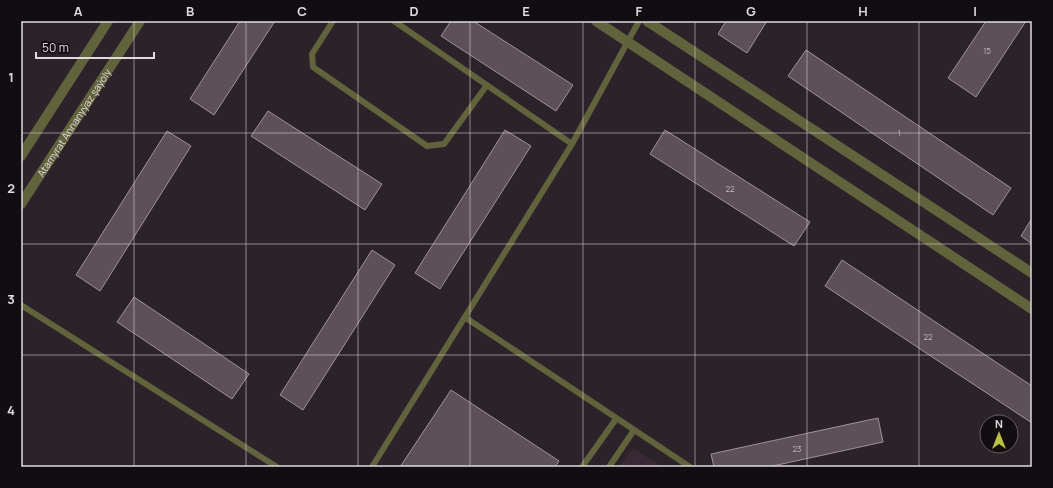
<svg xmlns="http://www.w3.org/2000/svg" width="1053" height="488" font-family="Manrope,sans-serif">
<rect width="100%" height="100%" fill="#2c222a"/>
<polygon fill="#392935" points="633,448 662,467 619,467"/>
<g fill="#5c5059" stroke="#a0929d">
<polygon points="240,21 275,21 214,115 190,99"/>
<polygon points="451,21 473,21 573,85 556,111 441,36"/>
<polygon points="726,21 767,21 747,53 718,34"/>
<polygon points="986,21 1026,21 976,97 948,78"/>
<polygon points="806,50 1011,188 993,215 788,76"/>
<polygon points="268,111 382,184 365,210 251,136"/>
<polygon points="505,130 531,146 440,289 415,273"/>
<polygon points="665,130 810,222 794,246 650,154"/>
<polygon points="167,131 191,146 100,291 76,275"/>
<polygon points="1032,218 1032,244 1021,236"/>
<polygon points="372,250 395,265 303,410 280,395"/>
<polygon points="842,260 1032,386 1032,423 825,286"/>
<polygon points="134,297 249,374 232,399 117,322"/>
<polygon points="451,390 559,461 555,467 400,467"/>
<polygon points="878,418 883,442 768,467 714,467 711,454"/>
</g>
<g fill="none" stroke-linecap="round" stroke-linejoin="round">
<g stroke="#61633c" stroke-width="6">
<polyline points="333,21 312,54 313,67 427,146 444,144 487,85"/>
<polyline points="394,21 572,144"/>
<polyline points="21,305 277,467"/>
<polyline points="466,318 690,467"/>
<polyline points="372,467 572,144 639,21"/>
<polyline points="582,467 616,419"/>
<polyline points="609,467 634,430"/>
</g>
<g stroke="#61633c" stroke-width="10">
<polyline points="596,21 1032,309"/>
<polyline points="647,21 1032,273"/>
<polyline points="21,156 108,21"/>
<path id="s1" d="M 21,204 L 140,21"/>
</g>
</g>
<path fill="none" stroke="#e1d9df" stroke-width="1" stroke-opacity="0.55" d="M 134,21 L 134,467M 246,21 L 246,467M 358,21 L 358,467M 470,21 L 470,467M 583,21 L 583,467M 695,21 L 695,467M 807,21 L 807,467M 919,21 L 919,467M 21,133 L 1032,133M 21,244 L 1032,244M 21,355 L 1032,355"/>
<g text-anchor="middle" dominant-baseline="central" stroke-width="4" stroke-linejoin="round" paint-order="stroke">
<g font-size="8" fill="#c0b7be">
<text x="987" y="50">15</text>
<text x="899" y="132">1</text>
<text x="730" y="188">22</text>
<text x="928" y="336">22</text>
<text x="797" y="448">23</text>
</g>
<g font-size="10" fill="#e1d9df" stroke="#120d11">
<text stroke="none"><textPath href="#s1" startOffset="97">Atamyrat Annanyýaz şaýoly</textPath></text>
</g>
</g>
<rect width="1053" height="488" fill="none" stroke="#120d11" stroke-width="44"/>
<g transform="translate(999 434)"><circle r="19" fill="#120d11" stroke="#655f63"/>
<path d="M0-3L7 15L0 10L-7 15Z" fill="#bdbf43"/>
<text y="-6" font-size="11" font-weight="bold" text-anchor="middle" fill="#e1d9df">N</text>
</g>
<path d="M36 52v6h118v-6" fill="none" stroke="#e1d9df" stroke-width="2"/>
<text x="42" y="52" font-size="12" fill="#e1d9df" stroke="#120d11" stroke-width="3" paint-order="stroke">50 m</text>
<rect x="22" y="22" width="1009" height="444" fill="none" stroke="#e1d9df" stroke-width="1.5"/>
<g font-size="13" text-anchor="middle" font-weight="bold" fill="#e1d9df">
<text x="78" y="16">A</text>
<text x="190" y="16">B</text>
<text x="302" y="16">C</text>
<text x="414" y="16">D</text>
<text x="526" y="16">E</text>
<text x="639" y="16">F</text>
<text x="751" y="16">G</text>
<text x="863" y="16">H</text>
<text x="975" y="16">I</text>
<text x="11" y="82">1</text>
<text x="11" y="193">2</text>
<text x="11" y="304">3</text>
<text x="11" y="415">4</text>
</g>
</svg>
